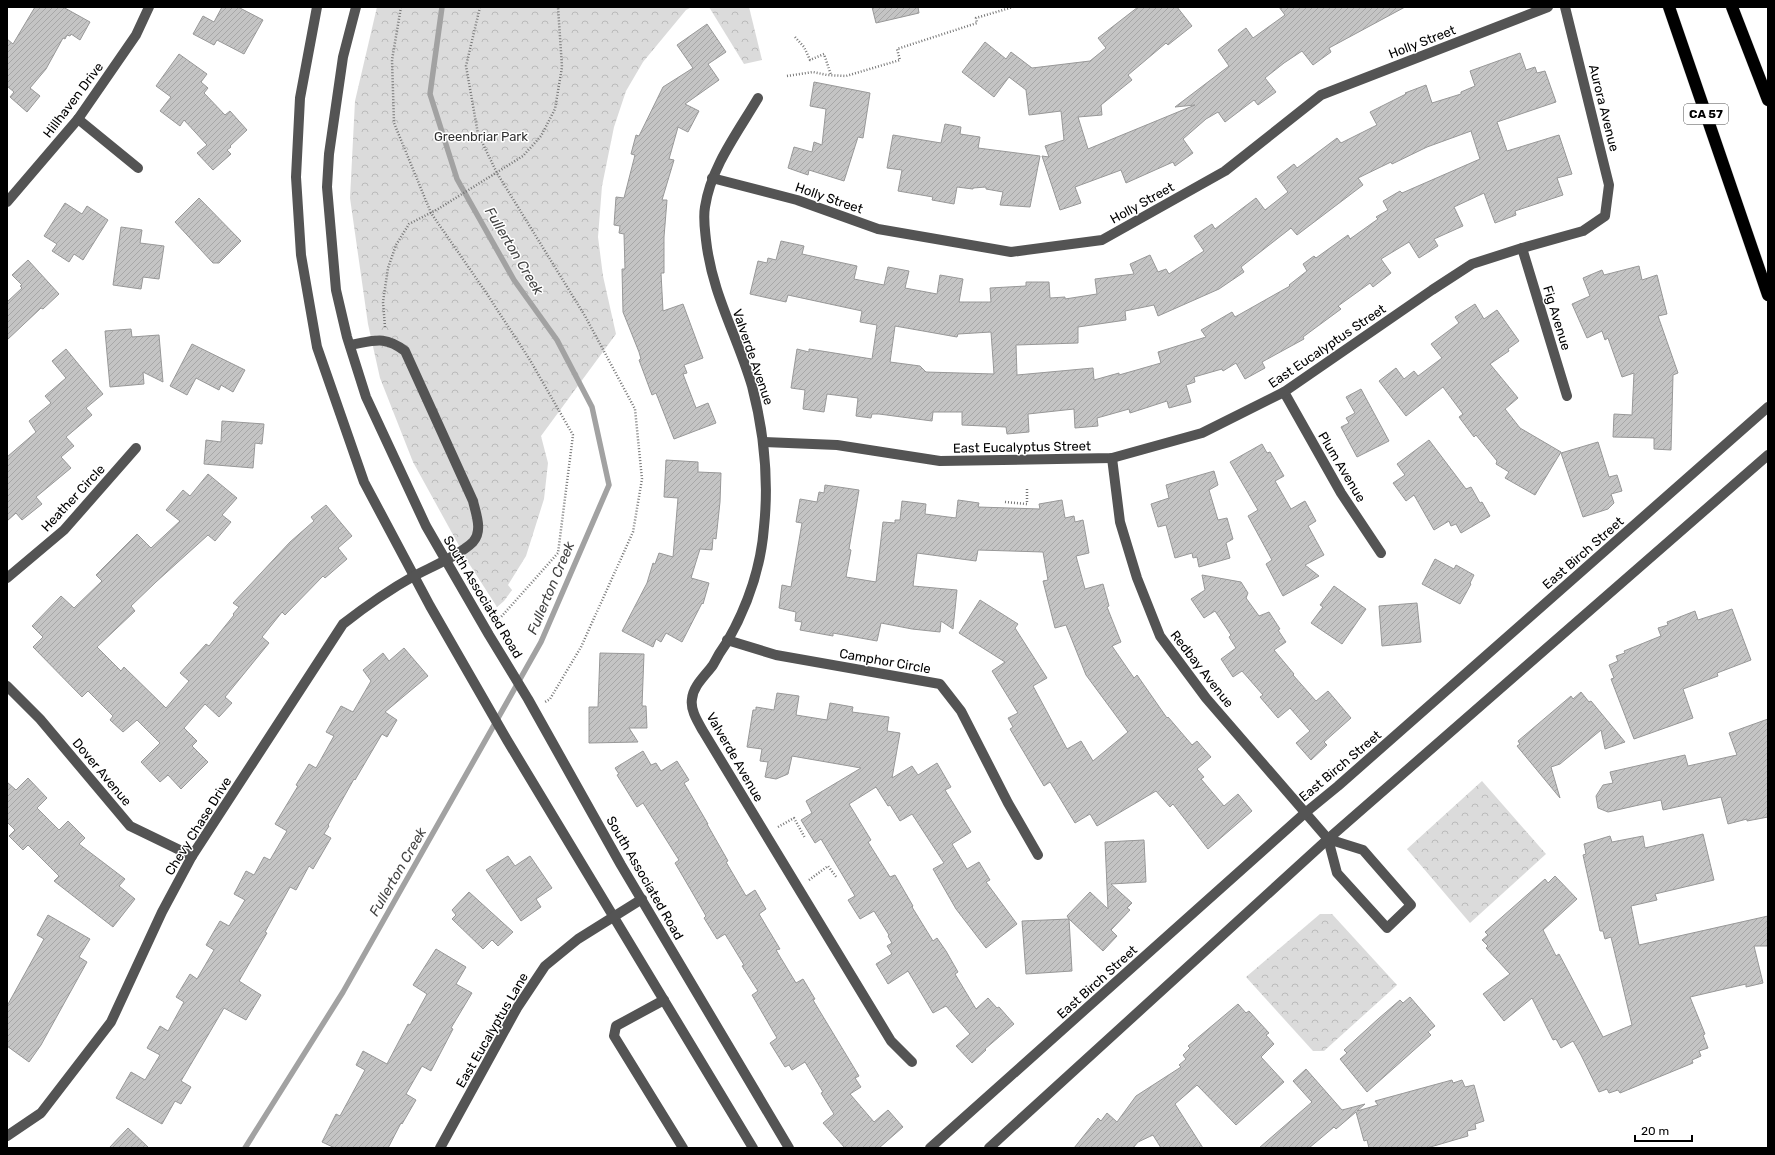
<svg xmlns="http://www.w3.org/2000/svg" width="1775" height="1155" font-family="Rubik,sans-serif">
<defs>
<pattern id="park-crowns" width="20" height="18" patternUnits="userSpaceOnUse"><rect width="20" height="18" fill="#dbdbdb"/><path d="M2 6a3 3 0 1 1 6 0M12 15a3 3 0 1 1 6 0" fill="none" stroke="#bababa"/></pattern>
<pattern id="building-hatch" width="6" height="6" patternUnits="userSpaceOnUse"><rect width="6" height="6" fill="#c4c4c4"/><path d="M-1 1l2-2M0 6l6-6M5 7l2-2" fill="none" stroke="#a7a7a7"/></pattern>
</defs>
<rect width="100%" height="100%" fill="#fff"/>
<g fill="url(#park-crowns)">
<polygon points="377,7 692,7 686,10 643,62 626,91 614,127 602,186 598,237 603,276 616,334 541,436 548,463 544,499 526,556 508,585 512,590 504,601 497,607 468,562 413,462 380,378 368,324 350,198 355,101"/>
<polygon points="709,7 749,7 762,60 744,64"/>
<polygon points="1482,781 1546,854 1470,923 1407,849"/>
<polygon points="1320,914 1332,914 1397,985 1324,1051 1313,1051 1246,977"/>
</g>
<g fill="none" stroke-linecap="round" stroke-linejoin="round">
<polyline stroke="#a2a2a2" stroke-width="5.5" points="245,1148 343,992 541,642 609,485 592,407 557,340 514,280 457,179 430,94 442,7"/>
</g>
<g fill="url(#building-hatch)" stroke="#989898" fill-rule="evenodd">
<polygon points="35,7 63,7 90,22 80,40 71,34 70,36 67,35 65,39 63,38 46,69 30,88 40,96 27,112 10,97 14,92 7,86 7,39 13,44"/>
<polygon points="222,7 238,7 263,20 244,54 217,40 214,45 193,34 203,16 214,22"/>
<polygon points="872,7 918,7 919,13 876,23"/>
<polygon points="1138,7 1177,7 1192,26 1168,45 1166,43 1128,75 1132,80 1101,105 1102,115 1078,117 1088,149 1195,105 1175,107 1229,66 1218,50 1246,28 1253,38 1285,15 1279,7 1405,7 1329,48 1331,52 1313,65 1302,51 1284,63 1265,78 1276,92 1258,105 1254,100 1225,122 1218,112 1206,119 1183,139 1193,153 1175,166 1173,162 1126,183 1121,170 1075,187 1081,203 1060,210 1042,156 1049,157 1045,146 1064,140 1061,111 1029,115 1026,90 1009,77 994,97 962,72 985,42 1006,59 1011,52 1032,68 1090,61 1106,48 1098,38"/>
<polygon points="707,24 726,52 708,64 719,80 685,104 699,111 688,132 678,127 669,159 674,160 662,200 667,200 664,237 664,273 661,273 663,311 683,304 703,358 684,365 687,373 683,374 696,408 708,403 716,423 674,439 656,393 652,395 639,360 641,359 639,352 623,312 622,269 625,269 624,234 619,233 620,226 614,225 616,197 624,198 635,155 631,154 636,135 639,136 663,87 693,68 677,45"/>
<path d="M 1520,53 L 1526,70 L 1535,67 L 1537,73 L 1545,71 L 1556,102 L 1497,122 L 1507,151 L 1559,135 L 1572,174 L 1557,178 L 1563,195 L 1515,211 L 1516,215 L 1495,223 L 1484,193 L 1454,207 L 1463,226 L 1434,239 L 1438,246 L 1419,258 L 1409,242 L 1381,259 L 1391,273 L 1373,287 L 1370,283 L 1338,306 L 1341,309 L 1303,337 L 1304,339 L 1262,362 L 1265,368 L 1245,379 L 1236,363 L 1223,371 L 1222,369 L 1194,377 L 1195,382 L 1186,385 L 1191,402 L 1169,408 L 1167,401 L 1130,413 L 1129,409 L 1097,418 L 1098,426 L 1075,428 L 1074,409 L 1028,414 L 1029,432 L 1007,434 L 1006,427 L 962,425 L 962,412 L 933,412 L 932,421 L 879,414 L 872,414 L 871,418 L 856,416 L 858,398 L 827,394 L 824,412 L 803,409 L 805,390 L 791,388 L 797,349 L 809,352 L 809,349 L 872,359 L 877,325 L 860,322 L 862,311 L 788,295 L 786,302 L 750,294 L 758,261 L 767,263 L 768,258 L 776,260 L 781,241 L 804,246 L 802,254 L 857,266 L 854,279 L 884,285 L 888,267 L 909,271 L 905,288 L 937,294 L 940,275 L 963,279 L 959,302 L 991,302 L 990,288 L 1026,286 L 1026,282 L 1049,282 L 1050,298 L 1065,297 L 1065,299 L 1097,294 L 1095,279 L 1134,274 L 1130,264 L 1150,255 L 1158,272 L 1166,269 L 1169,274 L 1204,251 L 1194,236 L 1212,224 L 1215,229 L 1256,198 L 1265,210 L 1288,192 L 1277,177 L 1294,164 L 1297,168 L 1337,138 L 1341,143 L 1377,125 L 1370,112 L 1406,94 L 1405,93 L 1426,85 L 1432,103 L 1461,94 L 1461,92 L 1475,86 L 1470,71 ZM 1471,131 L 1480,159 L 1402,193 L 1400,191 L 1383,201 L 1388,210 L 1376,217 L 1378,219 L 1350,239 L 1348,235 L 1316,258 L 1314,256 L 1303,264 L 1307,271 L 1289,285 L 1290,286 L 1235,317 L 1232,312 L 1201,330 L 1206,337 L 1158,352 L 1161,363 L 1119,375 L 1119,373 L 1094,380 L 1093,368 L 1017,375 L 1016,345 L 1078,343 L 1078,327 L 1126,320 L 1125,311 L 1154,305 L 1158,316 L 1219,289 L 1244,272 L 1241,267 L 1291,228 L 1297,235 L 1363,185 L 1358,178 L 1391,162 L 1392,164 L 1427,147 ZM 895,326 L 957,337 L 958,334 L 991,332 L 994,374 L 926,372 L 920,366 L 890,362 Z"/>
<polygon points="179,54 207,74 201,82 208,88 204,93 225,115 230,111 247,130 230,146 231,147 227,150 231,154 213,170 197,153 207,145 184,120 180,126 160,111 171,97 156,86"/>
<polygon points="814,82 870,93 863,138 858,137 844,181 809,170 808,175 788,168 794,147 812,152 814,142 822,145 826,109 810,106"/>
<polygon points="945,124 961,127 960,134 980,137 978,148 1040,156 1030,207 1000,205 1003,192 986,189 986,187 973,188 973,189 957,187 954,204 932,200 933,197 898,191 902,170 887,168 893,135 941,143"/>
<polygon points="199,198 241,241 219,263 213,263 175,222"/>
<polygon points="65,203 82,214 87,206 108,220 83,260 74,254 69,262 52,251 57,244 44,236"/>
<polygon points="121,227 142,230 140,243 164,246 159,279 143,277 141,289 113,285"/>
<polygon points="28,260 59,294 43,309 41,308 7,340 7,302 22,288 20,286 22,285 12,275"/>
<polygon points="1639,266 1642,280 1657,275 1667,314 1658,316 1678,373 1673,375 1671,450 1654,449 1654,438 1613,437 1614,414 1632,415 1634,373 1622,377 1608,338 1605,340 1602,331 1587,338 1572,304 1590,296 1583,278 1602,270 1604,275"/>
<polygon points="1475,304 1484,319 1497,310 1519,341 1508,349 1509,351 1490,364 1518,398 1505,409 1520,428 1561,452 1535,495 1505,478 1509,472 1496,464 1497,461 1476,435 1474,437 1459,417 1463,414 1443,387 1406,416 1379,381 1396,368 1404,379 1414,371 1418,376 1442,358 1431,344 1459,323 1455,317"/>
<polygon points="131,329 132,337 159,335 163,382 143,372 144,384 110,387 105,331"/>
<polygon points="192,344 245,370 233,392 221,385 219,390 196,378 187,395 170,386"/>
<polygon points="66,349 103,394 86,408 92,415 66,437 74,446 61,457 71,468 36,497 42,504 22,520 16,513 7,521 7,457 36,432 29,421 51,403 45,396 66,378 52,361"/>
<polygon points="1361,389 1389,441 1357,457 1341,427 1349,423 1346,418 1355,413 1346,397"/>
<polygon points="222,421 264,424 262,444 255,443 253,468 204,464 206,440 221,442"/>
<polygon points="1429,440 1466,489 1471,487 1480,503 1482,502 1490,516 1461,533 1456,524 1451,526 1449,521 1434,530 1414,495 1406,501 1393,483 1405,475 1397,464"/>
<polygon points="1598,442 1609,477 1617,475 1622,491 1611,494 1614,503 1608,509 1583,517 1561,453"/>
<polygon points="1262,444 1267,453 1270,452 1284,476 1275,481 1291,509 1305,501 1316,521 1308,526 1324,555 1305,565 1319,576 1283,596 1266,564 1272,560 1248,516 1258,510 1230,462"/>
<polygon points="666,460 698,462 698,472 721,473 720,502 716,539 713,538 712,550 700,549 691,578 709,583 703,604 702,603 682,642 666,633 661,642 656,639 653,647 622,631 647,583 653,563 655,564 659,553 673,557 678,498 664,497"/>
<polygon points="1214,471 1218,485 1209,490 1218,520 1227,518 1233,539 1226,543 1230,558 1199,567 1197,557 1193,558 1192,553 1175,558 1166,525 1158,527 1151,504 1169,498 1166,485"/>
<polygon points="208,474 237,498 222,515 231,522 215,541 208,535 156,582 131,606 135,611 97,647 121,671 124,667 166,708 189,681 180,673 206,644 209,646 234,615 233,614 239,607 233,603 290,542 314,521 311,517 326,505 352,536 338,548 347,559 325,578 323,576 285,615 282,612 262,637 269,643 225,697 232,703 219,717 205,704 184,728 197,741 192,746 208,762 181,789 168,775 160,782 141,762 160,743 137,720 123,732 110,720 113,716 88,691 82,697 33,647 43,637 32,626 61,596 74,608 102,581 96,575 137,534 151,548 180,521 166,510 183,490 190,496"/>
<polygon points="825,485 859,490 849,549 851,550 846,577 876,582 883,522 895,523 895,520 900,520 902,501 926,504 925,514 956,518 958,500 979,503 978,507 1040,509 1039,504 1062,500 1065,518 1074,516 1075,522 1083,520 1089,553 1076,556 1085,589 1103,584 1109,606 1107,607 1121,642 1112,646 1134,678 1137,675 1167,718 1168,717 1192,745 1197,741 1211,757 1197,769 1204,777 1201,779 1224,806 1238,794 1252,811 1208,849 1173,804 1170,807 1156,791 1097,826 1090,814 1075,823 1050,782 1044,786 1010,729 1013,727 1008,718 1018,713 992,671 1005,662 959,633 980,600 1018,624 1015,628 1047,678 1033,686 1067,749 1081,741 1093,761 1128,732 1086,675 1066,625 1055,628 1043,581 1048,580 1043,552 978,550 976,561 917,553 913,586 957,590 953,629 941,621 940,632 912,629 881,623 877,641 833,633 833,636 800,630 802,622 795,621 796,612 779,608 782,585 791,587 802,523 796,522 800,499 817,502 819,492 824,493"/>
<polygon points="1435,559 1454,569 1456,565 1474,575 1470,583 1471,584 1460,604 1422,584"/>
<polygon points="1202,575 1241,582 1248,593 1246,598 1259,616 1269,612 1280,629 1278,630 1286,642 1274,650 1294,674 1293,675 1316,701 1328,691 1351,718 1324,742 1327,745 1311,760 1296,743 1310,731 1290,708 1278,718 1260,697 1263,695 1242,671 1233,677 1221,659 1236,648 1229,637 1231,635 1215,611 1204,618 1191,599 1205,590"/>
<polygon points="1334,586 1366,609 1342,644 1311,623 1323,607 1320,605"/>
<polygon points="1417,603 1421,642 1382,646 1379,606"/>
<polygon points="1732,609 1751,660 1717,673 1718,676 1683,689 1693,718 1634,739 1611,679 1614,678 1609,665 1618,661 1616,656 1625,653 1624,651 1661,636 1658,628 1668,625 1667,622 1695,611 1698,620"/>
<polygon points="404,648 428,676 385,712 397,720 387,737 382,734 355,780 354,779 328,825 329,826 324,834 331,838 313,869 309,866 296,890 290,887 265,932 267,933 239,981 261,995 246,1020 224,1008 181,1081 191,1087 181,1104 175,1101 162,1124 116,1098 131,1072 145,1080 160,1055 147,1048 160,1026 168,1031 184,1002 176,997 190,974 197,979 214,950 206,945 220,921 229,926 245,900 234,894 246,871 254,875 264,857 270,860 287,831 275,824 298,786 296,785 309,764 316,768 334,736 326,732 341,706 353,712 371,681 363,670 383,653 389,661"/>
<polygon points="600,653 644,654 642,706 646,706 647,728 629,728 638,742 589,743 589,707 598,707"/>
<polygon points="1581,692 1589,702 1591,701 1625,742 1605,749 1601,730 1560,764 1551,767 1560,798 1517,746 1520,744 1518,741 1571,696 1573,699"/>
<polygon points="777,693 799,696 796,715 827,720 830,703 853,707 852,712 889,717 887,731 900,733 892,778 912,766 918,775 937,763 951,787 945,790 971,832 952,844 967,869 979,862 990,880 986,882 1017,924 986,948 956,909 933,869 944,863 912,814 900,821 890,805 888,806 876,787 849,804 871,840 868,842 890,877 895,875 913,906 912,907 933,941 937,938 946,951 958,972 955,974 976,1009 988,998 997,1008 999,1007 1014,1024 985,1049 986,1050 972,1063 956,1046 970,1034 946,1006 933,1013 908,971 888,984 876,964 892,954 887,946 892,943 888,936 889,935 874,911 860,919 848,900 855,896 821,839 815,843 801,820 812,813 806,801 861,768 792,756 788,774 776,779 765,777 768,762 760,761 762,749 747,747 753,710 756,710 756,707 774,710"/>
<polygon points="1768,719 1768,817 1747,821 1747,819 1728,824 1721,797 1663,810 1661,800 1608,812 1598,808 1596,796 1603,785 1613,783 1610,772 1685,755 1688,766 1737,755 1729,733"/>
<polygon points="643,751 651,765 656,763 661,771 677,761 689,780 684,783 708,824 707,824 728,861 726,862 746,896 755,890 766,909 759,914 780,949 776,950 796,983 803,979 815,999 813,1000 859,1076 855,1078 861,1087 850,1094 874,1122 888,1110 903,1127 879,1148 845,1148 823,1123 834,1114 821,1093 823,1092 805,1062 792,1070 789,1065 785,1067 770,1043 777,1038 752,995 758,991 742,966 744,965 725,934 717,939 704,918 706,916 675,863 679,860 643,803 637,807 617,775 619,774 615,768"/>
<polygon points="28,778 47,798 37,808 59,830 68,821 85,838 79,844 125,879 119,886 135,899 113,927 54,881 59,876 28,845 23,850 9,836 15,830 7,822 7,782 16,790"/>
<polygon points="1703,834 1714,880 1655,894 1657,900 1631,906 1639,945 1768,916 1768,946 1754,946 1763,983 1746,987 1746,984 1690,997 1705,1034 1703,1035 1708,1048 1699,1051 1701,1056 1692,1060 1693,1063 1620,1093 1618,1090 1609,1093 1607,1089 1599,1092 1581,1055 1573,1041 1561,1048 1556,1039 1553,1040 1532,998 1504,1021 1483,994 1510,974 1486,948 1488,946 1482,940 1488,935 1485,932 1545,879 1548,883 1555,876 1577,899 1543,930 1556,956 1559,954 1603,1037 1632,1025 1611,937 1605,939 1603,931 1600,931 1583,855 1586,854 1584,844 1610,836 1612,842 1643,836 1645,848"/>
<polygon points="1144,840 1146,882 1111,884 1132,903 1127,908 1130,910 1111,930 1117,936 1103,951 1069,919 1072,971 1026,974 1022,921 1069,919 1067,916 1090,892 1108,909 1105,842"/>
<polygon points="508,856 515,866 530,856 552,888 536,899 541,907 521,921 486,870"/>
<polygon points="469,892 513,932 498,946 492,940 483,949 452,919 456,915 452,910"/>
<polygon points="48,915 90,939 79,957 87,962 41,1045 29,1062 7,1046 7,1006 44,939 37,935"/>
<polygon points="436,949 466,967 456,984 472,993 451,1028 453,1029 431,1071 422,1066 406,1094 416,1100 402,1124 401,1123 388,1148 335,1148 322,1142 336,1114 340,1116 365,1070 356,1065 363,1051 387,1064 408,1024 410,1025 427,994 413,985"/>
<polygon points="1410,997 1435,1026 1428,1032 1431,1035 1367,1092 1340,1059 1347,1053 1344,1050 1378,1019 1400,1000 1403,1003"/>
<polygon points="1238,1004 1246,1013 1249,1011 1269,1033 1266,1035 1274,1044 1261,1057 1284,1082 1236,1125 1197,1085 1175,1104 1203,1148 1161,1148 1153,1135 1138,1142 1133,1148 1074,1148 1098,1118 1101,1121 1107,1113 1117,1122 1136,1096 1181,1067 1179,1065 1186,1059 1183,1055 1190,1048 1188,1046"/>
<polygon points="1306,1069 1342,1110 1365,1104 1357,1111 1378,1105 1375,1101 1452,1080 1453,1083 1462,1080 1465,1087 1474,1085 1484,1121 1475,1124 1476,1129 1467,1131 1468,1136 1427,1148 1369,1148 1367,1140 1364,1141 1356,1112 1336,1129 1334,1127 1309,1148 1259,1148 1312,1102 1293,1081"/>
<polygon points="128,1128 149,1148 109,1148"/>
</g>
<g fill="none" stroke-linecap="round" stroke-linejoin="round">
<defs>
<g id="highway">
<polyline points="1669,7 1768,295"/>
<polyline points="1732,7 1768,100"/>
</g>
</defs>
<use href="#highway" stroke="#dbdbdb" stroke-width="13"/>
<g stroke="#767676" stroke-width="2.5" stroke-dasharray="1 2" stroke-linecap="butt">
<polyline points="401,7 392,60 394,123 431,213 485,291 530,360 573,435 558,553 501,617 496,619"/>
<polyline points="480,7 466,66 478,134 497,173 585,316 635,409 642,479 633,532 581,647 550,699 545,702"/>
<polyline points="795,37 804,47 810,60 824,54 831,75"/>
<polyline points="787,76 813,72 827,75 846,76 900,60 897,49 977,23 976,18 1013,7"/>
<polyline points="385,327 383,302 388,268 396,245 409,224 438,209 523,156 541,136 555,109 562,67 558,7"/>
<polyline points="1005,502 1027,504 1027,488"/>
<polyline points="778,827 794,818 805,838"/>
<polyline points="809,880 828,866 837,878"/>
</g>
<g stroke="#545454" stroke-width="10">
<polyline points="317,7 300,98 296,177 301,255 317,347 364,482 430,606 507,740 753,1148"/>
<polyline points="356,7 343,57 329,154 327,187 336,290 347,337 366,397 426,526 489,635 528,699 621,865 789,1148"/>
<path d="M 758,98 C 738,132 711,167 705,207 C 703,218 705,230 706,240 C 712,294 737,335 752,386 C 764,432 769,479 764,527 C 761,567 747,607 727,642 C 722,649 717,657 713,665 C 705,676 693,686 692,699 C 690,710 698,722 703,731 L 891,1041 L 912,1062"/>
<polyline points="78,119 138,168"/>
<polyline points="712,178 797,200 878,229 1011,252 1102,240 1225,171 1321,95 1548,7"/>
<polyline points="7,202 78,119 136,35 149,7"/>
<polyline points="1522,248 1567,396"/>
<polyline points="1284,392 1341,493 1381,553"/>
<polyline points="764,442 837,445 940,461 1112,458 1202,433 1284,392 1432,290 1472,264 1522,248 1583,231 1605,216 1609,185 1565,7"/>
<polyline points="1112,458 1120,522 1137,578 1160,636 1206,698 1328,839 1337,873 1387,928 1411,905 1363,850 1328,839"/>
<polyline points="7,578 64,530 136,448"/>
<polyline points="727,640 776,655 940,684 961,711 1008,803 1038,855"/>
<polyline points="7,686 40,719 130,826 192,856"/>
<polyline points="664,1000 616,1026 614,1036 683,1148"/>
<path d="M 7,1136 L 41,1113 L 111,1022 L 162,912 L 192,856 L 343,624 C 366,606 389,590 414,576 C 431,567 460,555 473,542 C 483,531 476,514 473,501 L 405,351 C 384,335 374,341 350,345"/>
<polyline points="440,1148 517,1008 545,966 578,939 642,899"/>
<polyline points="930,1148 1305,813 1338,786 1768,407"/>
<polyline points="989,1148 1328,839 1768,455"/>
</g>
<use href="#highway" stroke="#000" stroke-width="12"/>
</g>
<g text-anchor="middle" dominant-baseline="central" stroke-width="3" stroke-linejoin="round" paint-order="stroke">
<rect fill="#fff" stroke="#4c4c4c" stroke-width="1" x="1684" y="104" width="44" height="20" rx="3"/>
<g font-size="12" font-weight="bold" fill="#000">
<text x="1706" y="114">CA 57</text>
</g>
<g font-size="13" fill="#000" stroke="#fff">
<text transform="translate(1422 42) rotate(-21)">Holly Street</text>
<text transform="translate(73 100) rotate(-53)">Hillhaven Drive</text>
<text transform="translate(1604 108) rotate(76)">Aurora Avenue</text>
<text transform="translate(829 198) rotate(19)">Holly Street</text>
<text transform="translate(1142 203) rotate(-29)">Holly Street</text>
<text transform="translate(1557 318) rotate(73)">Fig Avenue</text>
<text transform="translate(1327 346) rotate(-34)">East Eucalyptus Street</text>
<text transform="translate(753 357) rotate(71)">Valverde Avenue</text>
<text transform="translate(1022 447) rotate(-1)">East Eucalyptus Street</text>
<text transform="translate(1342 467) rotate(59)">Plum Avenue</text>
<text transform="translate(73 498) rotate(-47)">Heather Circle</text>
<text transform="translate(1583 553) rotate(-41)">East Birch Street</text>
<text transform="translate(483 597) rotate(59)">South Associated Road</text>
<text transform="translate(885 661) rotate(10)">Camphor Circle</text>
<text transform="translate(1202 669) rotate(52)">Redbay Avenue</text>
<text transform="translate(735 757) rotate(60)">Valverde Avenue</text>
<text transform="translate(1340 766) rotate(-40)">East Birch Street</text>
<text transform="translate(102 772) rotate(50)">Dover Avenue</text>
<text transform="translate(198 826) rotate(-58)">Chevy Chase Drive</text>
<text transform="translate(645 878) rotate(60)">South Associated Road</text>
<text transform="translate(1097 982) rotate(-42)">East Birch Street</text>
<text transform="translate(492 1030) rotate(-60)">East Eucalyptus Lane</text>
</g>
<g font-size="13" fill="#323232" stroke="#fff">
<text x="481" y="136">Greenbriar Park</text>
</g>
<g font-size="14" font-style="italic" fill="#434343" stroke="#fff">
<text transform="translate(514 251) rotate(59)">Fullerton Creek</text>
<text transform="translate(551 588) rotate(-67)">Fullerton Creek</text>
<text transform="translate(398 872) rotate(-60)">Fullerton Creek</text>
</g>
</g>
<rect width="1775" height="1155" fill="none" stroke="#000000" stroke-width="16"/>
<path d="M1635 1135v6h57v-6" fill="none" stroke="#000000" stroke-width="2"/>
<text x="1641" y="1135" font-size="12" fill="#000000" stroke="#ffffff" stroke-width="3" paint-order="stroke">20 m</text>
</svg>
